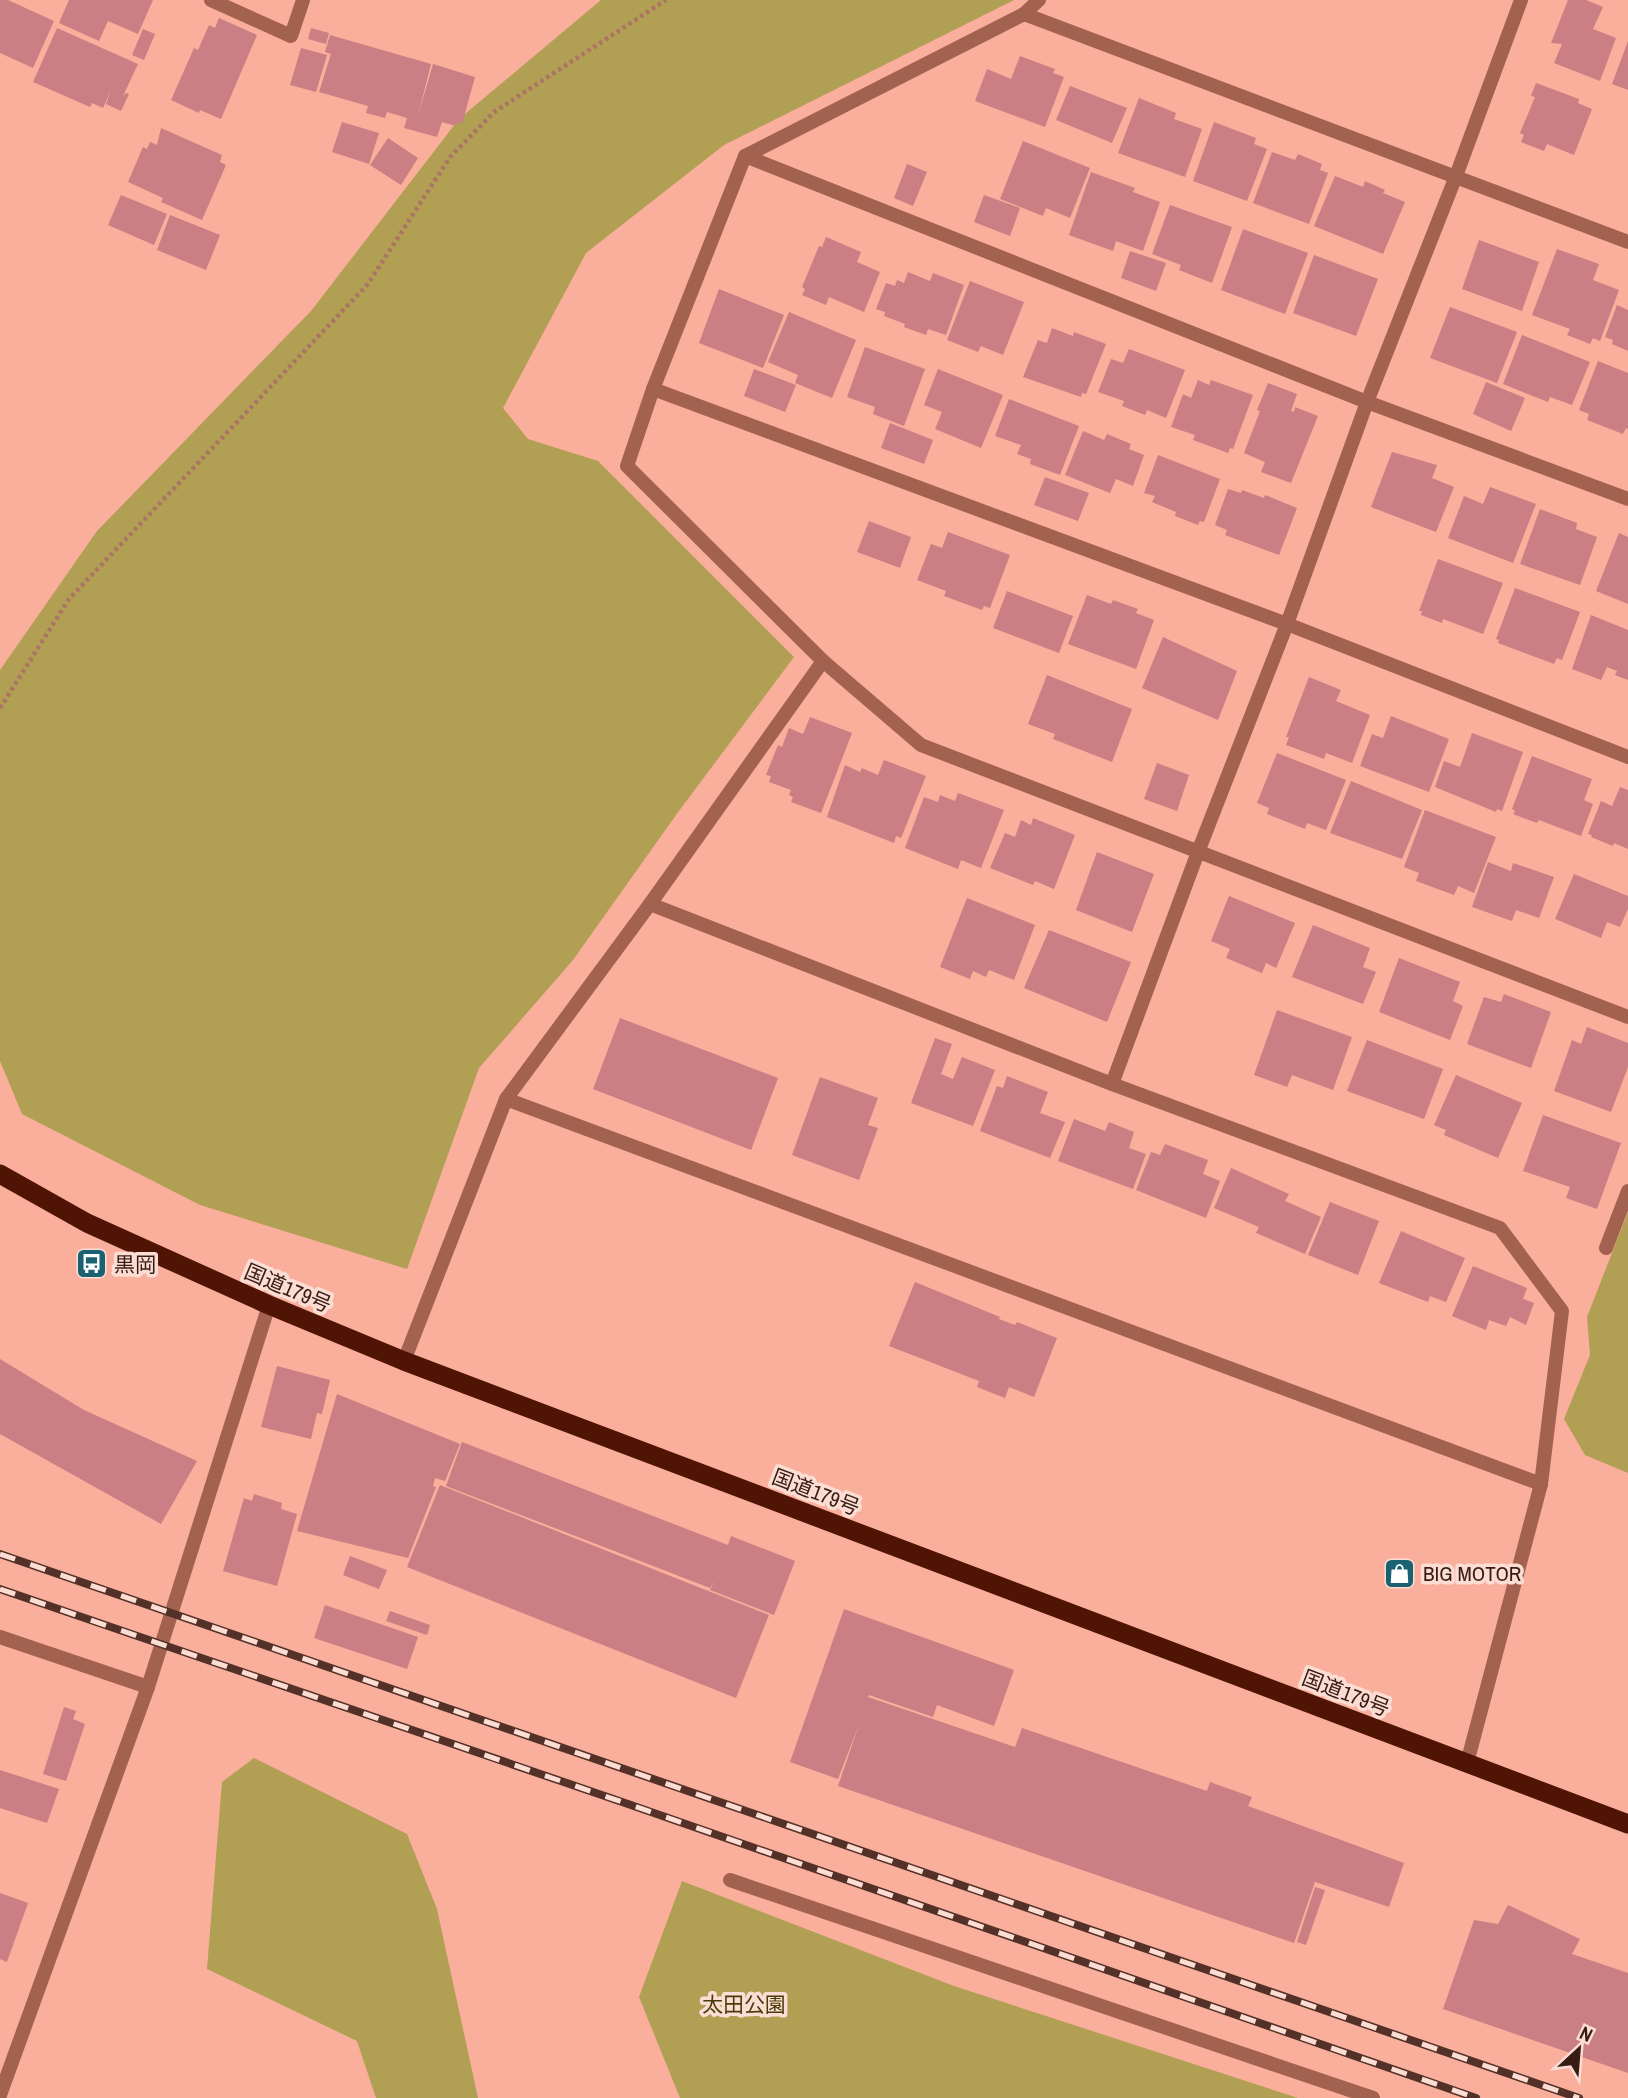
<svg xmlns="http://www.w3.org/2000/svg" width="1628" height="2098" font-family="'Archivo Narrow','Noto Sans JP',sans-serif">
<rect width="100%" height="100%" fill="#f9af9b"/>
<g fill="#b19f53">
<polygon points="601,0 1014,0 724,145 586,253 503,408 528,439 598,461 794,657 676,815 573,960 479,1068 407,1269 200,1205 22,1114 0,1061 0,670 97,531 311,311 459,119"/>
<polygon points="1628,1212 1628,1473 1585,1455 1564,1419 1590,1355 1587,1317"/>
<polygon points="254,1758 407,1834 437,1909 478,2098 376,2098 357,2041 207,1969 222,1782"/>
<polygon points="682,1881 954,1986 1298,2098 680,2098 639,1997"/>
</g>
<g fill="#c97f83">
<polygon points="0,0 8,0 54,21 33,68 0,53"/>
<polygon points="69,0 153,0 138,34 108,21 99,41 59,23"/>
<polygon points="1568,0 1586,0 1603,7 1593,29 1616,38 1600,81 1554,63 1562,44 1551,43"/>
<polygon points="219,18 257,35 221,119 200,110 199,113 171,100 194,48 198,50 209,25 215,28"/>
<polygon points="57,28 138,64 123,96 126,93 129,94 121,111 106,104 111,90 103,108 92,103 90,107 33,82"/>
<polygon points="311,28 329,33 326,44 308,39"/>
<polygon points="143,29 155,34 144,60 132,55"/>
<polygon points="330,35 431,64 418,116 433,64 475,77 462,124 457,122 456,126 442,122 437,137 404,128 407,118 387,112 385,118 366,113 368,106 319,92 331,54 325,52"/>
<polygon points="1628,41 1628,90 1612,84"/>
<polygon points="301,48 327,55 316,92 290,85"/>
<polygon points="1020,56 1055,69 1053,73 1064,77 1045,127 975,101 987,69 1011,79"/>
<polygon points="1536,83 1579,99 1578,103 1592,109 1574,155 1547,144 1544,151 1521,142 1524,135 1520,133 1535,97 1531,96"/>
<polygon points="1070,86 1127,108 1112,143 1056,120"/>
<polygon points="1139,98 1176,113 1174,119 1202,129 1185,177 1118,153"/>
<polygon points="342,122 379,133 369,164 332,152"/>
<polygon points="1214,122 1256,138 1254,144 1267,149 1247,201 1193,181"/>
<polygon points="161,128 222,155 220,162 226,165 202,220 161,202 163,198 128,182 143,147 147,149 150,142 157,145"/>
<polygon points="388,138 418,158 401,185 370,165"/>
<polygon points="1023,141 1090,168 1070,218 1046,208 1043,216 1000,199"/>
<polygon points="1272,152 1295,160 1298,154 1322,164 1320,170 1328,173 1309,224 1253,203"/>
<polygon points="907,164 927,172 913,206 894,198"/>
<polygon points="1091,172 1135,188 1133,192 1160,202 1143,251 1116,241 1113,251 1069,235"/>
<polygon points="1335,176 1363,187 1365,181 1385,190 1383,193 1405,202 1383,254 1314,226"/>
<polygon points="121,195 167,214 154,245 108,225"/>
<polygon points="984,195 1020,208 1010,236 974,222"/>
<polygon points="1170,205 1232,227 1212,283 1179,270 1181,265 1152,254"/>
<polygon points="170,215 220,235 206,270 157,250"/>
<polygon points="1243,229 1308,253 1285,314 1221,290"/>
<polygon points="826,237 861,252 857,262 880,272 864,312 829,297 826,305 802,295 805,289 802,287 819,246 822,247"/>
<polygon points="1479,240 1539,262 1522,311 1462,289"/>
<polygon points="1557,249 1599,264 1593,280 1619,290 1600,341 1593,338 1590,344 1567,335 1570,329 1532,315"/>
<polygon points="1130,251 1166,263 1156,291 1121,278"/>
<polygon points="1314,255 1378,279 1356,336 1293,313"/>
<polygon points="908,272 930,281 933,273 964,285 946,335 928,329 926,335 904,327 905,324 884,316 885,312 876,309 886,283 895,286 897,280 904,283"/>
<polygon points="970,281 1024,302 1003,355 981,346 978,352 947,340"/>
<polygon points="719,289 784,315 763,368 699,343"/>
<polygon points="1617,305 1628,310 1628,351 1612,344 1613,340 1605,337"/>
<polygon points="1450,307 1517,332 1497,383 1430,358"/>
<polygon points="789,312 856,340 832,398 795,383 798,375 768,362"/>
<polygon points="1052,328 1073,336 1074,332 1106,344 1086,394 1082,393 1081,397 1023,377 1038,340 1047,343"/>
<polygon points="1522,335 1590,362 1572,405 1550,397 1548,402 1503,384"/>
<polygon points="865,347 925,369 904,426 873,414 875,407 847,397"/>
<polygon points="1129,349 1185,370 1166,418 1147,410 1145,415 1122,406 1124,401 1098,392 1111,359 1123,363"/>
<polygon points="1598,361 1628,373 1628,429 1626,428 1623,434 1587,420 1589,414 1579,410"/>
<polygon points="754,369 796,385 785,412 744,396"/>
<polygon points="938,369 1003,395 981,448 935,429 942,412 924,405"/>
<polygon points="1198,380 1209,385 1211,380 1253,395 1233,449 1230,448 1228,453 1193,440 1195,435 1171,427 1183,394 1191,398"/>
<polygon points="1486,382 1525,398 1511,431 1473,414"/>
<polygon points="1268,383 1297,394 1291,411 1294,412 1295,407 1318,416 1291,483 1261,472 1265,462 1244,453 1260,411 1257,410"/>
<polygon points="1009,399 1079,426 1060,475 1030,464 1031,459 1017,454 1021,445 995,436"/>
<polygon points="890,423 933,440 924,464 881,448"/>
<polygon points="1083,431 1104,440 1107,434 1131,444 1129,449 1144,455 1133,486 1116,479 1110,493 1065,475"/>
<polygon points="1392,452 1437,465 1432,478 1454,487 1436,532 1371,507"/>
<polygon points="1158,455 1220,479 1204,522 1200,521 1198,525 1175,516 1176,512 1152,502 1155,496 1144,493"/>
<polygon points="1045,477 1089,493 1078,521 1034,505"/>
<polygon points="1490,487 1536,504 1513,563 1448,538 1464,496 1483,504"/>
<polygon points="1228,489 1241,493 1242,490 1264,498 1265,495 1297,508 1279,555 1225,535 1227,530 1215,525"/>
<polygon points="1540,509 1577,523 1576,529 1597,537 1580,585 1520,564"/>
<polygon points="869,521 911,537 900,568 857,552"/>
<polygon points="948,532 1010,555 990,608 984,606 982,610 944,596 946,591 917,580 931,544 942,548"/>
<polygon points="1619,533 1628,537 1628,604 1596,591"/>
<polygon points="1438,559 1503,583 1483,634 1443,619 1442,623 1421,615 1422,611 1419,611"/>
<polygon points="1515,588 1580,612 1562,660 1557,658 1554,664 1498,643 1499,640 1496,639"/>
<polygon points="1007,591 1073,616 1059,653 993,628"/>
<polygon points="1087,595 1111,604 1113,600 1138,609 1136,613 1154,620 1136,669 1068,644"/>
<polygon points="1591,615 1628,630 1628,680 1615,675 1617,671 1607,667 1601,680 1572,669"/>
<polygon points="1163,637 1237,671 1218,720 1142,688"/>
<polygon points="1047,675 1132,709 1112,762 1053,739 1055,734 1028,724"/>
<polygon points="1309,677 1341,690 1336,701 1370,715 1352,763 1326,753 1324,759 1286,745 1289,737 1286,737"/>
<polygon points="1391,716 1449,739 1429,792 1360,766 1372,734 1383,738"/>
<polygon points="810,717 852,733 821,813 791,802 793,797 789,795 791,790 769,782 771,776 766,775 778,745 782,747 789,728 803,734"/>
<polygon points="1472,733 1523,752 1502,811 1497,809 1496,812 1435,787 1444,761 1460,767"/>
<polygon points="1277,753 1346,780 1326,830 1307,823 1305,829 1267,814 1269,808 1257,803"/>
<polygon points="1532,756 1592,779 1584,800 1593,804 1581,836 1539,820 1537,823 1513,814 1515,811 1512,809"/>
<polygon points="884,760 926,776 901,838 896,836 894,843 827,817 845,765 860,772 862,768 878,775"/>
<polygon points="1157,763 1189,775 1177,811 1144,799"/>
<polygon points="1351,781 1422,810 1402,859 1330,833"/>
<polygon points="1620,787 1628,790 1628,849 1614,843 1613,846 1591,837 1592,835 1588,834 1601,801 1612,806"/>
<polygon points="958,793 1004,810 981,868 961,860 958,869 905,848 924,797 938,802 940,795 955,801"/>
<polygon points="1425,810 1496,837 1474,893 1458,886 1454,895 1416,881 1419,873 1404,867"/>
<polygon points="1033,818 1075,835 1054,889 1035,881 1033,885 990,868 1005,833 1015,837 1021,820 1031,825"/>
<polygon points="1097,852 1154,874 1132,932 1076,910"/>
<polygon points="1488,862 1511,871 1513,863 1554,877 1539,918 1516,910 1512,921 1472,907"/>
<polygon points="1574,874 1628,896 1628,909 1620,927 1607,922 1601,938 1555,919"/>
<polygon points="1229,896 1295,923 1276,968 1266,963 1262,973 1226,958 1230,949 1211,941"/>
<polygon points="967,898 1035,925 1014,980 989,970 986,977 973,971 970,979 940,967"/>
<polygon points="1313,925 1370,948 1363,967 1376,972 1363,1004 1292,977"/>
<polygon points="1049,930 1131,962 1107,1022 1024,988"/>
<polygon points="1399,958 1460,982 1453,1001 1463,1006 1450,1040 1379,1012"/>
<polygon points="1504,994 1551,1012 1531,1068 1467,1044 1484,997 1501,1002"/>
<polygon points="1277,1010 1352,1037 1333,1090 1292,1075 1287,1087 1254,1075"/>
<polygon points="620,1018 778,1078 751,1150 593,1089"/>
<polygon points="1587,1027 1628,1043 1628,1067 1611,1112 1554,1091 1572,1040 1581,1044"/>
<polygon points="935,1038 952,1044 941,1074 953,1079 962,1057 995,1070 973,1126 911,1103"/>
<polygon points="1367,1040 1443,1069 1424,1119 1347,1091"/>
<polygon points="1456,1075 1522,1103 1498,1158 1444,1135 1446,1130 1434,1125"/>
<polygon points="1007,1076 1048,1092 1040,1113 1065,1122 1050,1158 980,1131 997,1086 1003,1088"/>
<polygon points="820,1077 878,1098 868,1125 878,1128 859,1180 792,1155"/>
<polygon points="1543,1115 1621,1143 1597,1209 1566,1198 1570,1187 1523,1171"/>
<polygon points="1074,1119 1105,1131 1109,1122 1134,1132 1129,1148 1146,1154 1133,1189 1058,1161"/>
<polygon points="1165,1144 1208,1160 1203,1174 1220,1181 1206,1218 1136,1190 1151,1152 1160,1155"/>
<polygon points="1231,1168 1289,1194 1285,1201 1321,1217 1305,1254 1256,1233 1259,1227 1214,1208"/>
<polygon points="1330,1202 1379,1221 1358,1275 1308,1255"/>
<polygon points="1401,1231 1465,1258 1446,1302 1430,1296 1428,1302 1379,1283"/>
<polygon points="1473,1266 1527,1288 1523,1299 1534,1303 1526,1325 1510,1317 1506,1326 1489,1320 1486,1330 1452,1316"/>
<polygon points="915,1282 1000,1317 999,1319 1015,1325 1017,1322 1057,1338 1034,1397 1009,1387 1005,1398 977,1387 979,1381 889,1346"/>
<polygon points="0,1359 84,1410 197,1461 161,1524 0,1434"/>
<polygon points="277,1366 330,1380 322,1414 317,1413 311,1439 261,1427"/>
<polygon points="337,1394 460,1444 445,1481 435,1478 433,1486 436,1487 408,1558 297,1531"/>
<polygon points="462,1442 728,1545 731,1536 795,1561 774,1615 710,1590 714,1581 710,1588 446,1486"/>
<polygon points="440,1485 769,1615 736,1698 407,1567"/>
<polygon points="254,1494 282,1503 281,1509 297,1514 277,1586 223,1571 244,1498 252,1501"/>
<polygon points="350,1556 387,1570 379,1589 343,1575"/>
<polygon points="325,1605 418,1637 407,1669 314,1638"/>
<polygon points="844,1609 1014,1670 994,1726 937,1705 933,1717 869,1695 868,1697 1015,1747 1022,1728 1207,1791 1210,1782 1252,1797 1248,1806 1404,1863 1389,1907 1315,1882 1294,1943 838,1786 860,1722 838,1779 790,1762"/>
<polygon points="390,1611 430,1625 427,1635 386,1621"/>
<polygon points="64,1707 76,1711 73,1719 85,1724 66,1781 43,1774"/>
<polygon points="0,1770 59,1789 47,1823 0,1808"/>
<polygon points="1315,1887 1325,1890 1306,1945 1297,1942"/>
<polygon points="0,1893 28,1903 7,1962 0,1959"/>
<polygon points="1508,1905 1580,1939 1572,1954 1628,1973 1628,2073 1443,2009 1474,1920 1498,1924"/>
</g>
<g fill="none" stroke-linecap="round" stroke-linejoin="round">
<polyline stroke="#ab7465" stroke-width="4.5" stroke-dasharray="3.5 3.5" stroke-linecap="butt" points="0,708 69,599 368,284 450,157 494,112 666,0"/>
<g stroke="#a3614f" stroke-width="14">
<polyline points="211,0 291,36 303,0"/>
<polyline points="1039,0 1024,14 745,156 653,389 627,466 823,661 921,745 1628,1017"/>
<polyline points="1024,14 1628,242"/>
<polyline points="745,156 1367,402 1628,499"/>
<polyline points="653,389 1287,624 1628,757"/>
<polyline points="650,904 1112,1084 1500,1228 1562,1311 1541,1484 1467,1763"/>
<polyline points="1112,1084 1198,852 1287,624 1367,402 1456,176 1521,0"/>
<polyline points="506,1099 1541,1484"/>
<polyline points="1606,1248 1628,1191"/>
<polyline points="404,1361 506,1099 650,904 823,661"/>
<polyline points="0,1637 148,1687"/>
<polyline points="0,2095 148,1687 269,1305"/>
</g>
<polyline stroke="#a3614f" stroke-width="14" points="730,1880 1373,2098"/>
<polyline stroke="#501404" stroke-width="19" points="0,1174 87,1223 269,1305 404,1361 1628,1824"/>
<defs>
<g id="rail">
<polyline points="0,1554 1579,2098"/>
<polyline points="0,1589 628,1804 1476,2098"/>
</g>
</defs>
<use href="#rail" stroke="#533128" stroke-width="8"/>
<use href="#rail" stroke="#fcddd4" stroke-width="5" stroke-dasharray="16" stroke-linecap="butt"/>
</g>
<defs>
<symbol id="bus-square" viewBox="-11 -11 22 22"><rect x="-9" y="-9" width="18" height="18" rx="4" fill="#1a6272" stroke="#fcddd4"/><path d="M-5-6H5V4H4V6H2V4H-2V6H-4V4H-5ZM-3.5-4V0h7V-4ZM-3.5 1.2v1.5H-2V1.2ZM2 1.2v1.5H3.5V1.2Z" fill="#fff"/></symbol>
<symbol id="shop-square" viewBox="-11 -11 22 22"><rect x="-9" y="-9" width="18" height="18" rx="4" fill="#1a6272" stroke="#fcddd4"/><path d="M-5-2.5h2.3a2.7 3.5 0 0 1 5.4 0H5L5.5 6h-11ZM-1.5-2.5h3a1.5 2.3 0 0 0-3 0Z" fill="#fff"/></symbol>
</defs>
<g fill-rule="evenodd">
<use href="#bus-square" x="74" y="1246" width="35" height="35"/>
<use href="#shop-square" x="1382" y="1556" width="35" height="35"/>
</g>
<g text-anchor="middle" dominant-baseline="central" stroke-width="7" stroke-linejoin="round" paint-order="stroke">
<g font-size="21" fill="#371c14" stroke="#fcddd4" text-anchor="start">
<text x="114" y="1264">黒岡</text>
<text x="1423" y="1573">BIG MOTOR</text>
</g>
<g font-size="21" fill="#371c14" stroke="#fcddd4">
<text transform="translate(288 1288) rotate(23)">国道179号</text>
<text transform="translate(816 1492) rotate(21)">国道179号</text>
<text transform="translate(1346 1693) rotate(21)">国道179号</text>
</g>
<g font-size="21" fill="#483d09" stroke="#fcddd4">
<text x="744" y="2004">太田公園</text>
</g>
</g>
<g transform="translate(1579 2049) rotate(26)" stroke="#fcddd4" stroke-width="5" paint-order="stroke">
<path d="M0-5L12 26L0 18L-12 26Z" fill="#371c14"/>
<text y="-10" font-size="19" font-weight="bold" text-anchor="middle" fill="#371c14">N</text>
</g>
</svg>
